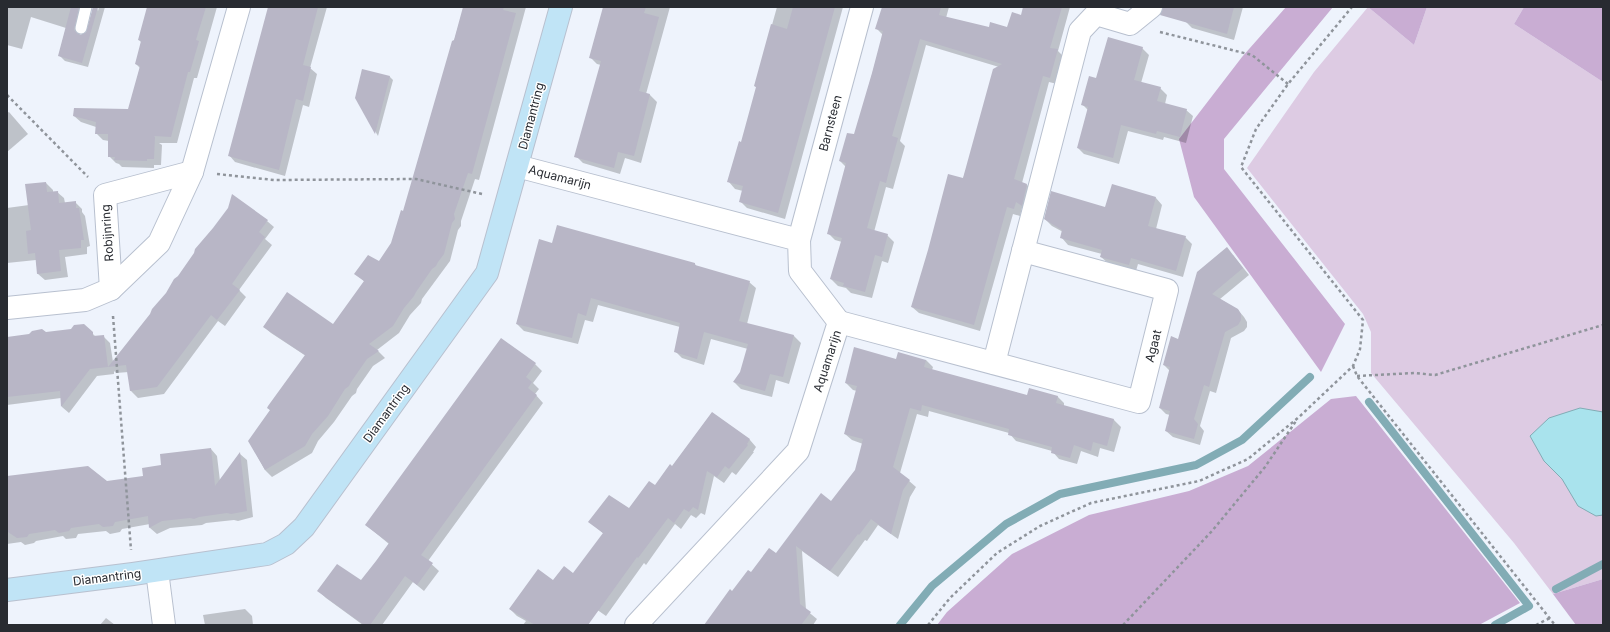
<svg xmlns="http://www.w3.org/2000/svg" width="1610" height="632" font-family="Inter,sans-serif">
<rect width="100%" height="100%" fill="#eef3fc"/>
<polygon fill="#ddcbe3" points="1368,7 1414,45 1427,7 1524,7 1514,24 1603,82 1603,579 1553,594 1514,543 1371,373 1371,332 1363,314 1247,168 1314,72"/>
<g fill="#c9add3">
<polygon points="1286,7 1333,7 1224,139 1224,169 1345,324 1321,372 1194,197 1179,139 1242,57"/>
<polygon points="1368,7 1427,7 1414,45"/>
<polygon points="1524,7 1603,7 1603,82 1514,24"/>
<polygon points="1356,396 1520,603 1479,625 937,625 947,612 1012,554 1089,515 1189,491 1248,466 1331,399"/>
<polygon points="1603,579 1603,625 1576,625 1553,594"/>
</g>
<polygon fill="#a9e3ed" stroke="#82acb5" points="1580,408 1603,412 1603,515 1596,516 1578,506 1562,479 1544,461 1530,436 1549,418"/>
<g fill="#0003">
<polygon points="7,7 88,7 80,36 84,36 89,30 93,7 97,7 98,11 99,7 105,7 88,67 65,61 59,55 66,28 31,17 22,49 7,45"/>
<polygon points="148,7 217,7 197,78 194,78 177,143 159,143 162,145 161,165 154,165 154,168 122,167 119,164 116,163 109,156 109,141 103,140 96,133 96,127 81,122 74,116 129,110 140,68 136,64 142,43 139,40"/>
<polygon points="269,7 327,7 310,68 317,74 309,107 303,105 285,176 235,162 229,155"/>
<polygon points="464,7 526,7 479,180 475,179 461,221 461,226 458,230 450,261 422,299 421,303 410,315 399,333 377,350 385,358 373,366 357,389 356,393 352,396 334,422 318,441 312,453 272,477 265,470 249,441 271,411 268,408 306,356 271,333 264,327 334,325 365,282 356,274 379,262 392,244 404,212"/>
<polygon points="604,7 670,7 646,94 650,95 657,102 641,163 625,158 620,174 583,163 576,156 601,65 597,64 590,57"/>
<polygon points="777,7 843,7 785,219 747,208 740,201 743,191 735,189 729,182 742,143 757,88 755,86"/>
<polygon points="883,7 949,7 946,18 989,29 1008,28 1022,16 1024,7 1070,7 1058,51 1064,57 1057,84 1049,82 1022,183 1027,185 1034,192 1029,212 1022,208 1020,216 1013,214 980,331 919,313 912,307 963,179 999,67 926,45 900,141 905,146 896,178 893,189 886,187 874,232 887,235 894,242 888,263 882,261 872,298 851,293 846,288 838,286 831,279 842,242 835,240 828,233 846,167 840,161 855,136 883,35 877,29"/>
<polygon points="1184,7 1243,7 1234,40 1192,28 1185,21"/>
<polygon points="1142,48 1149,55 1141,83 1160,88 1167,95 1165,104 1186,110 1193,116 1186,143 1164,137 1163,140 1128,131 1119,164 1084,154 1078,148 1088,110 1082,104 1097,79"/>
<polygon points="363,70 390,77 393,80 378,136 356,98"/>
<polygon points="9,112 28,134 7,152 7,113"/>
<polygon points="46,183 53,190 53,192 57,192 64,198 65,203 75,202 82,209 82,212 85,216 90,246 87,247 87,254 65,257 68,277 45,280 38,274 36,260 7,263 7,208 29,205"/>
<polygon points="1156,198 1162,205 1156,229 1185,237 1192,244 1183,277 1138,264 1136,271 1108,263 1101,257 1102,254 1068,245 1062,238 1063,232 1052,226 1045,219"/>
<polygon points="267,221 274,227 265,239 272,245 239,290 246,297 225,326 218,321 164,394 138,398 131,391 129,372 116,373 114,371 114,374 97,376 69,413 62,407 61,398 7,405 7,338 72,330 84,325 96,337 103,336 110,343 113,362"/>
<polygon points="552,244 695,264 697,267 749,282 756,288 747,324 794,336 801,343 789,384 776,380 772,397 741,389 734,382 741,372 748,349 711,339 704,365 682,358 675,351 680,327 598,305 593,322 585,320 578,344 524,331 517,324"/>
<polygon points="1233,255 1249,275 1220,299 1238,310 1244,317 1247,322 1247,327 1244,331 1231,338 1216,393 1210,391 1200,426 1204,431 1200,445 1173,437 1166,431 1170,415 1166,414 1160,408 1170,371 1164,365"/>
<polygon points="896,360 926,360 933,367 932,370 1028,396 1057,396 1064,403 1064,406 1114,420 1121,427 1114,452 1100,448 1098,457 1081,451 1077,464 1059,459 1052,451 1016,441 1009,433 929,411 928,417 917,414 900,473 916,487 910,497 898,539 878,525 867,541 865,540 838,577 802,551 806,610 817,619 813,625 705,625 751,573 776,554 832,502 856,470 863,444 852,440 845,434 857,391 853,390 846,383"/>
<polygon points="535,364 542,371 533,383 539,389 535,394 543,403 428,561 439,571 424,591 413,582 382,625 363,625 326,598 319,591 362,582 389,544 366,525"/>
<polygon points="712,413 750,440 756,447 753,452 754,452 736,475 732,472 724,483 714,476 705,515 701,513 696,518 691,515 681,529 675,524 646,565 644,563 606,616 596,609 584,625 523,625 526,621 517,616 510,609 554,582 574,575 604,534 590,522 630,510 655,487 672,467"/>
<polygon points="211,449 217,456 220,481 240,454 247,460 253,517 238,521 234,520 206,523 202,525 170,528 157,534 150,528 150,524 122,529 120,532 110,534 106,531 78,534 76,538 66,539 63,536 36,541 34,543 25,545 21,542 7,544 7,477 88,467 107,482 144,477 162,466"/>
<polygon points="245,609 252,616 253,625 205,625 203,615"/>
<polygon points="106,618 115,625 100,625"/>
</g>
<g fill="none" stroke-linecap="round" stroke-linejoin="round">
<g stroke="#82acb5" stroke-width="8">
<polyline points="1369,402 1529,606 1495,625"/>
<polyline points="1556,589 1603,564"/>
<polyline points="900,625 932,586 1006,524 1060,494 1196,465 1242,440 1310,377"/>
</g>
</g>
<g fill="#b8b6c6">
<polygon points="71,7 79,7 74,30 77,33 80,35 86,32 93,7 98,7 82,63 58,56"/>
<polygon points="147,7 206,7 198,33 196,40 199,41 190,72 188,72 171,137 154,136 155,137 154,159 147,159 147,161 114,160 115,157 108,157 108,134 95,134 96,122 73,116 74,108 128,109 140,66 135,64 141,41 138,40"/>
<polygon points="268,7 318,7 303,65 311,67 303,101 296,99 279,170 228,156"/>
<polygon points="463,7 504,7 503,10 516,13 472,174 468,173 454,214 455,219 452,223 444,254 438,262 436,266 432,269 416,292 414,296 404,308 393,326 369,344 379,351 367,359 351,382 349,386 345,389 328,416 312,434 305,446 265,470 248,441 270,410 267,408 268,406 305,355 263,327 287,292 333,324 364,281 354,274 368,255 379,261 391,243 401,210 403,211 452,41 454,40"/>
<polygon points="603,7 646,7 644,13 659,17 639,91 650,94 634,156 618,152 614,168 574,157 601,61 589,58"/>
<polygon points="793,7 835,7 778,213 739,202 743,186 727,182 739,141 741,142 756,87 754,86 771,24 787,29"/>
<polygon points="882,7 941,7 939,15 989,27 990,22 1007,27 1012,12 1021,15 1023,7 1062,7 1050,48 1058,49 1050,78 1043,76 1014,179 1027,184 1022,206 1016,202 1014,209 1007,207 974,325 911,307 928,250 948,174 963,178 993,69 1002,64 920,39 892,136 898,138 889,171 886,183 880,181 867,228 888,234 882,257 875,255 865,292 843,286 844,283 830,279 842,238 827,234 846,163 839,161 847,133 854,134 872,73 883,31 875,29"/>
<polygon points="1163,7 1234,7 1227,34 1160,15"/>
<polygon points="1108,37 1143,47 1134,80 1161,87 1157,101 1187,109 1180,137 1157,131 1156,134 1121,125 1113,158 1077,148 1088,107 1081,105 1089,76 1096,78"/>
<polygon points="362,69 390,76 375,134 355,98"/>
<polygon points="46,182 47,192 58,191 59,203 76,201 76,208 79,208 84,240 81,240 81,248 59,250 61,271 37,274 35,253 28,254 26,231 31,230 25,184"/>
<polygon points="1112,184 1156,197 1148,226 1186,236 1176,271 1131,258 1129,265 1100,257 1102,250 1060,238 1062,230 1044,219 1051,191 1105,207"/>
<polygon points="232,194 268,220 259,232 265,237 232,284 240,290 217,320 211,315 157,387 130,391 126,365 108,367 150,314 152,309 166,293 174,279 178,276 194,253 195,249 213,228 228,208"/>
<polygon points="557,225 695,263 695,265 750,281 739,321 794,335 783,377 770,374 765,391 733,382 740,372 748,344 704,332 697,359 674,352 680,323 591,298 586,316 578,313 572,338 516,324 539,239 552,243"/>
<polygon points="1227,247 1243,268 1212,294 1238,309 1241,314 1241,320 1238,325 1225,332 1209,387 1204,385 1194,419 1198,424 1194,439 1165,431 1170,411 1159,408 1170,367 1163,365 1171,336 1178,339 1197,272"/>
<polygon points="84,324 93,332 93,336 104,335 108,367 90,369 61,407 60,391 7,397 7,337 29,334 32,331 42,329 46,332 71,329 74,325"/>
<polygon points="501,338 536,363 526,377 532,382 528,388 537,395 421,555 433,563 417,585 405,576 370,625 364,625 317,591 337,564 361,580 376,561 389,543 365,525"/>
<polygon points="854,347 896,359 898,352 926,360 924,367 1027,395 1029,388 1058,396 1056,403 1114,419 1107,446 1093,442 1091,451 1074,445 1070,458 1051,453 1052,447 1008,435 1009,429 922,405 921,411 910,408 893,467 910,480 903,490 891,534 871,519 859,535 858,534 830,571 796,546 800,604 811,612 801,625 704,625 730,589 732,591 748,570 751,572 769,548 776,553 821,493 831,501 855,470 863,439 844,434 857,386 845,383"/>
<polygon points="712,412 750,439 747,444 748,445 729,469 725,466 717,477 707,471 698,510 693,507 689,512 684,509 674,523 668,518 638,558 637,557 588,625 535,625 509,609 538,569 553,580 564,566 573,573 603,533 588,522 609,495 629,508 649,481 655,485 670,464 672,466"/>
<polygon points="211,448 215,486 240,452 247,511 231,514 227,513 199,517 194,519 190,518 162,521 149,528 148,516 115,522 113,526 103,527 99,524 71,528 69,531 59,533 55,530 29,534 27,537 17,538 8,532 7,476 88,466 107,481 143,476 142,468 161,465 160,454"/>
</g>
<g fill="none" stroke-linecap="round" stroke-linejoin="round">
<defs>
<polyline id="lane" points="81,28 86,7"/>
<g id="street">
<polyline points="517,166 799,240 800,271 839,322 798,451 636,625"/>
<polyline points="799,240 862,7"/>
<polyline points="111,289 105,195 192,172"/>
<polyline points="7,308 85,300 111,289 159,243 192,172 239,7"/>
<polyline points="839,322 1139,402 1167,290 1023,251"/>
<polyline points="994,363 1080,31 1096,14 1130,24 1151,7"/>
<polyline points="157,571 164,625"/>
</g>
<polyline id="secondary" points="7,590 133,574 267,554 286,544 304,527 487,273 561,7"/>
</defs>
<use href="#lane" stroke="#b8c0cf" stroke-width="13"/>
<use href="#street" stroke="#b8c0cf" stroke-width="24"/>
<use href="#secondary" stroke="#b8c0cf" stroke-width="24"/>
<g stroke="#8f949b" stroke-width="2.5" stroke-dasharray="3 3" stroke-linecap="butt">
<polyline points="1160,32 1252,55 1288,84"/>
<polyline points="7,95 88,177"/>
<polyline points="217,174 274,180 416,179 482,194"/>
<polyline points="113,316 131,550"/>
<polyline points="1353,366 1357,376 1555,625"/>
<polyline points="1357,376 1414,373 1435,375 1603,325"/>
<polyline points="928,625 950,598 997,553 1040,526 1091,503 1199,481 1248,459 1299,417 1353,366 1360,349 1363,320 1241,167 1256,129 1288,84 1352,7"/>
<polyline points="1123,625 1212,531 1265,467 1296,421"/>
<polyline points="1536,625 1550,618"/>
</g>
<use href="#lane" stroke="#fff" stroke-width="11"/>
<use href="#street" stroke="#fff" stroke-width="22"/>
<use href="#secondary" stroke="#c0e4f6" stroke-width="22"/>
</g>
<g text-anchor="middle" dominant-baseline="central" stroke-width="3" stroke-linejoin="round" paint-order="stroke">
<g font-size="12" fill="#282b31" stroke="#fff">
<text transform="translate(531 116) rotate(-75)">Diamantring</text>
<text transform="translate(830 123) rotate(-75)">Barnsteen</text>
<text transform="translate(560 177) rotate(15)">Aquamarijn</text>
<text transform="translate(107 233) rotate(-94)">Robijnring</text>
<text transform="translate(1153 346) rotate(-76)">Agaat</text>
<text transform="translate(827 361) rotate(-72)">Aquamarijn</text>
<text transform="translate(386 413) rotate(-54)">Diamantring</text>
<text transform="translate(107 577) rotate(-7)">Diamantring</text>
</g>
</g>
<rect width="1610" height="632" fill="none" stroke="#282b31" stroke-width="16"/>
</svg>
